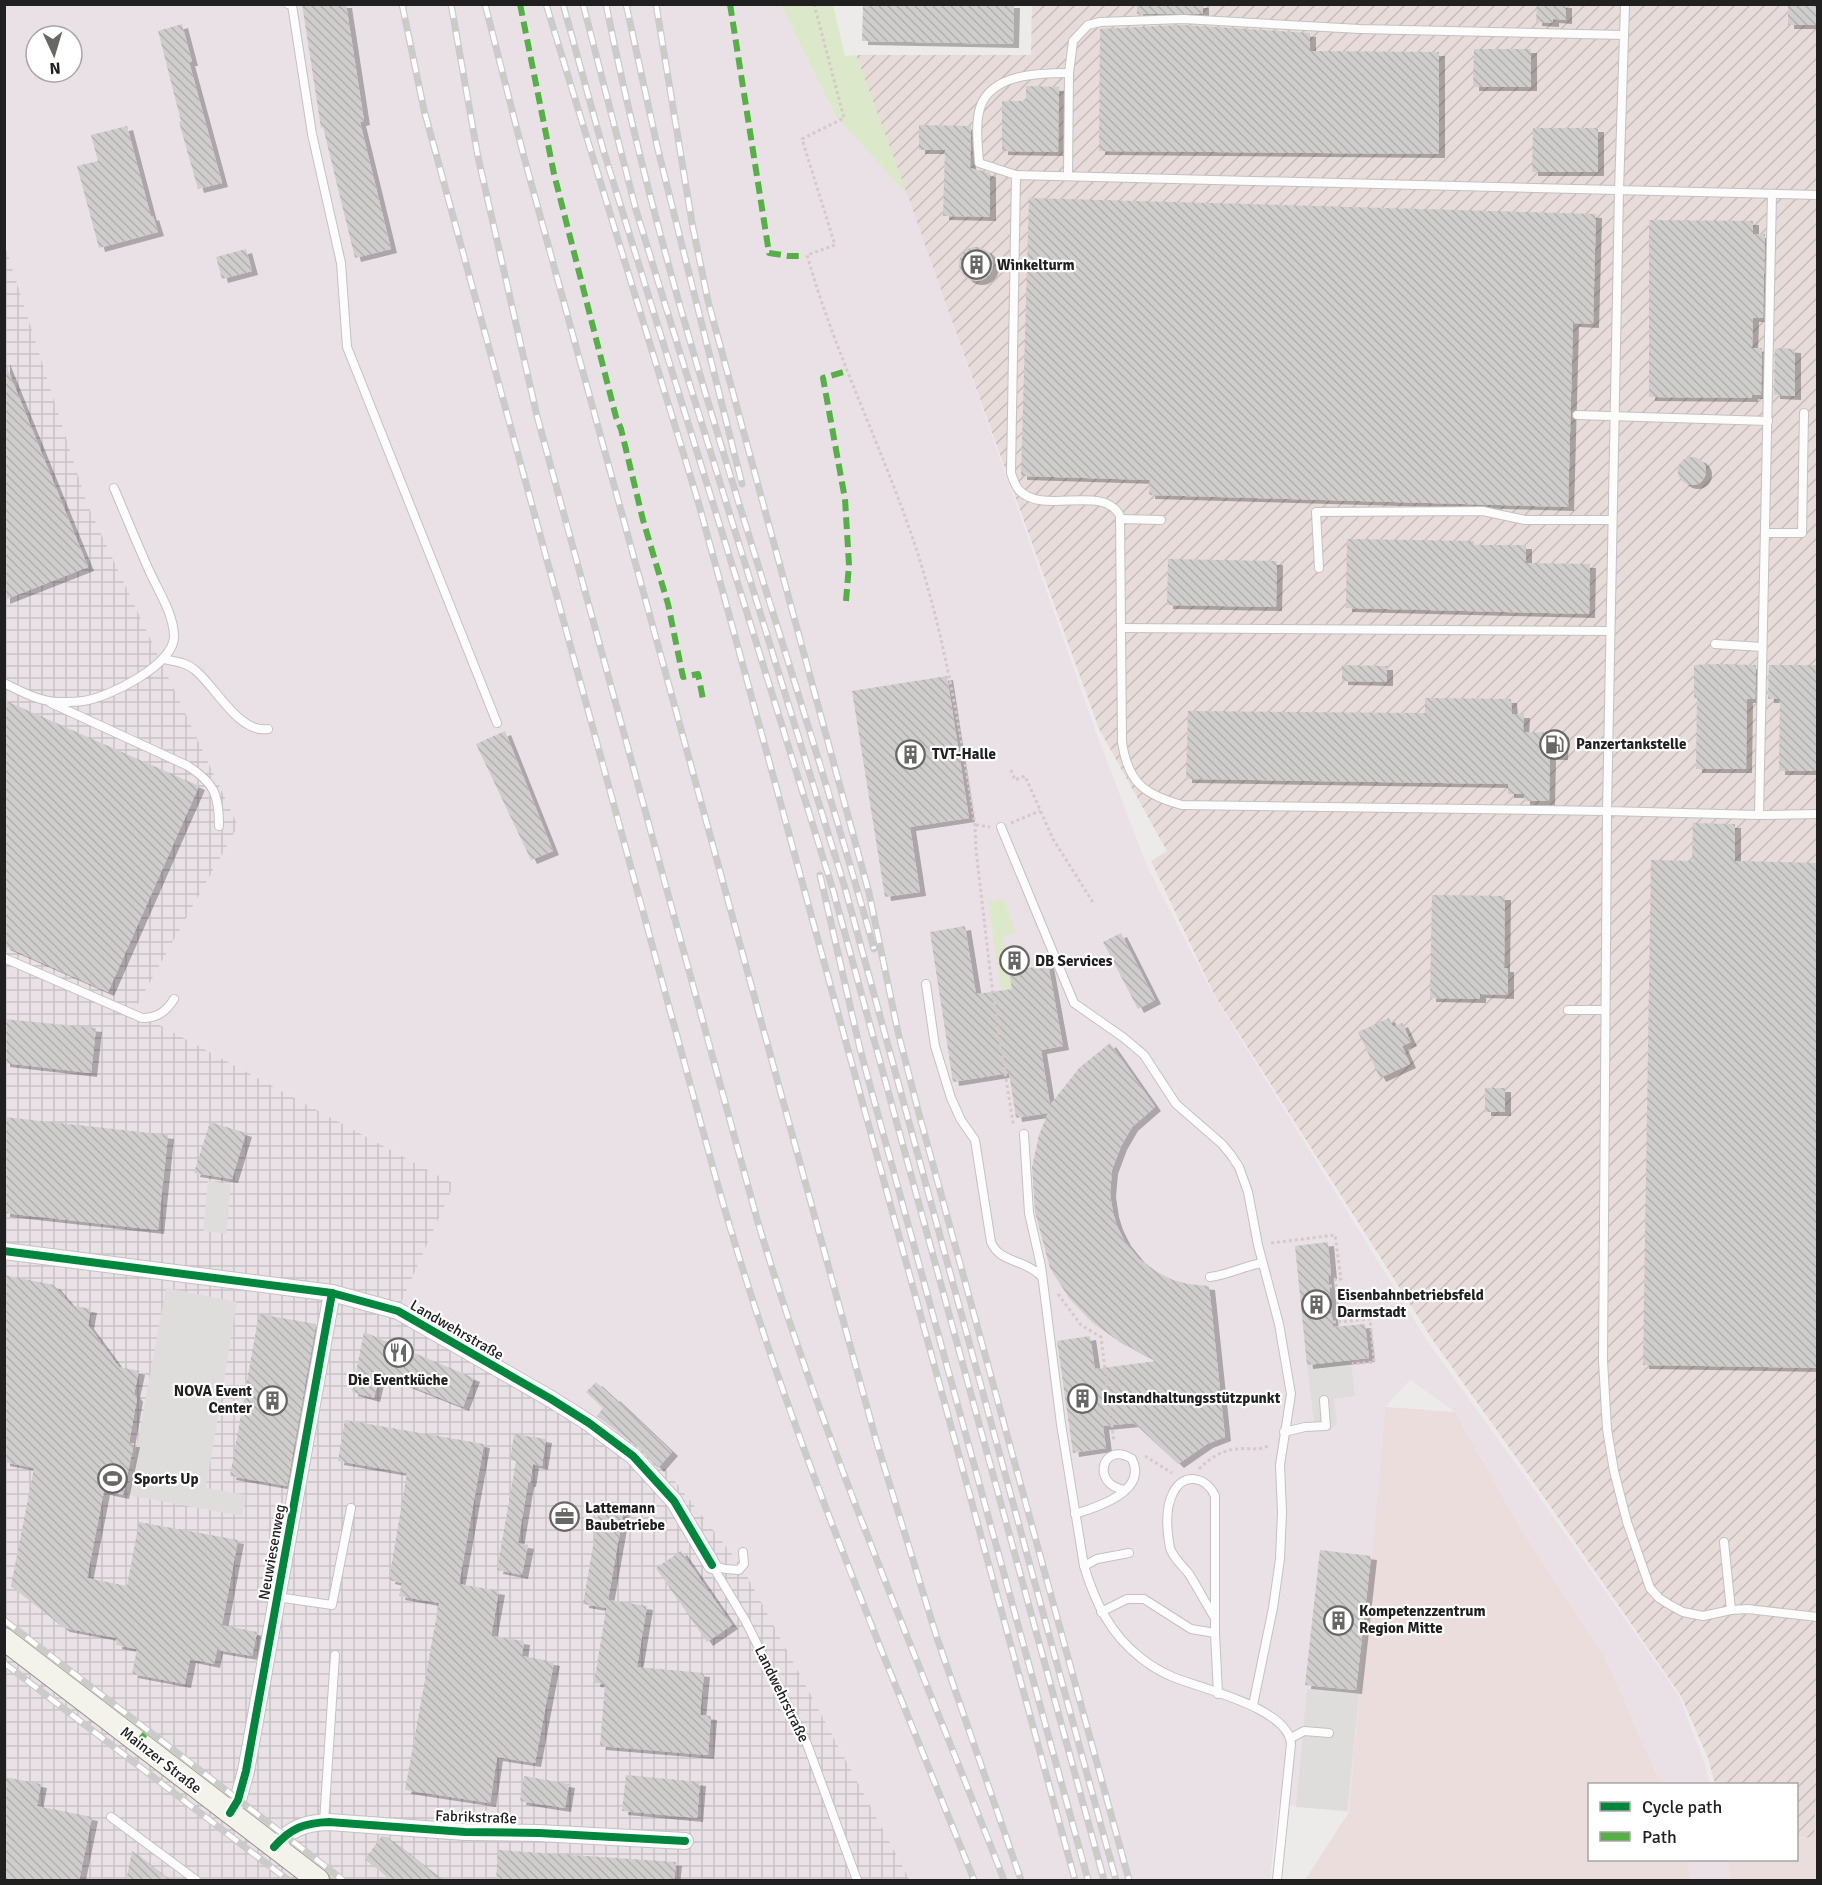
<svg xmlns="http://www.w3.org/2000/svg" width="1822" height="1885" font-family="Signika,sans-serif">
<defs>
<pattern id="industrial-grid" width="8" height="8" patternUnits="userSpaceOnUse" patternTransform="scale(1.5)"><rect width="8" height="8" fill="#eae1e7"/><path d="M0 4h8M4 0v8" fill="none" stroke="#c8c1c6"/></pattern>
<pattern id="military-furrows" width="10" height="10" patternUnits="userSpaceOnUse" patternTransform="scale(1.5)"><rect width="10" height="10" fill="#e7dcd9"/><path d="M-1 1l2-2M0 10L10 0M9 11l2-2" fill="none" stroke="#c6bcba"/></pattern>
<pattern id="building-back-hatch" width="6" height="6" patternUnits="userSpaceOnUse" patternTransform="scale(1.5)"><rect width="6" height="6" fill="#d0cecc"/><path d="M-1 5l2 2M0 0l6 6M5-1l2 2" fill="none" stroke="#b2b1af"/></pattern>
<filter id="shadow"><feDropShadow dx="6" dy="4" stdDeviation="0" flood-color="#0004"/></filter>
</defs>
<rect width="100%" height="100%" fill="#edebe9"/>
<g fill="#eadddc">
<polygon points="1385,1407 1455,1412 1518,1524 1607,1661 1661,1784 1590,1784 1590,1860 1687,1860 1690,1880 1305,1880 1349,1812"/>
<polygon points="1816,1742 1817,1880 1728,1880 1726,1860 1796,1860 1797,1838 1814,1838"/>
</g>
<polygon fill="url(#industrial-grid)" points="4,207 238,826 134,1011 454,1184 654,1454 743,1568 910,1880 5,1880"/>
<polygon fill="url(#military-furrows)" points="1032,5 1817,5 1818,1742 1814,1838 1797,1837 1796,1784 1715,1784 1708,1758 1681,1696 1528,1474 1432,1339 1215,996 1151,861 1167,851 1099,729 856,55 1031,55"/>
<g fill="#eae1e7" fill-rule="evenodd">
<path d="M 4,5 L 781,5 L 835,115 L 908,196 L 1096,732 L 1147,866 L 1214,996 L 1428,1342 L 1526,1478 L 1679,1696 L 1704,1761 L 1710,1784 L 1661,1784 L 1607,1661 L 1518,1524 L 1455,1412 L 1410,1380 L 1385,1407 L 1349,1812 L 1278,1804 L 1270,1880 L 910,1880 L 743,1568 L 654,1454 L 399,1307 L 454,1184 L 134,1011 L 238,826 L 87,504 L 5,246 ZM 36,36 L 72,36 L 72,72 L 36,72 Z"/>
<polygon points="1687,1860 1728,1860 1731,1880 1690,1880"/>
</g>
<g fill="#dce8ca">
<polygon points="781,5 833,5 845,56 856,55 908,196 835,115"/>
<polygon points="1004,899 1016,933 1003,936 1012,989 1001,990 988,902"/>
</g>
<g fill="#dedddc">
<polygon points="208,1180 231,1185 226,1234 203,1231"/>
<polygon points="166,1288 237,1302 206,1488 246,1495 242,1516 128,1495"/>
<polygon points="1351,1360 1355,1396 1334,1399 1337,1423 1331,1430 1315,1431 1307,1365"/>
<polygon points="1307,1689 1359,1694 1347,1811 1296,1807"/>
</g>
<g fill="url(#building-back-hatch)" filter="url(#shadow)">
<polygon points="302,4 346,4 364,121 360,122 391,249 355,258 323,127 321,128"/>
<polygon points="863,4 1014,4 1013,44 862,41"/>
<rect x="1137" y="4" width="66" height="10"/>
<polygon points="1537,4 1566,4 1566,20 1553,19 1553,23 1536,22"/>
<rect x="1788" y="4" width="30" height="21"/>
<polygon points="182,24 192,62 189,62 222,183 198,189 179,122 181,121 158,31"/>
<polygon points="1183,25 1310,33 1310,51 1439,52 1439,154 1099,151 1100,29"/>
<polygon points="1474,49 1531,49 1531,87 1473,87"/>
<polygon points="1026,86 1059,87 1058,152 1002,151 1002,101 1026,101"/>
<polygon points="919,125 971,126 970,168 990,173 990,217 943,216 945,150 919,150"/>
<polygon points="127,126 151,217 153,216 158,232 99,248 77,166 98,161 91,135"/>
<polygon points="1533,128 1598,128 1598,172 1532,172"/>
<polygon points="1029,198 1596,214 1593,324 1573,323 1568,507 1149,495 1150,480 1021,476"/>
<polygon points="1649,220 1753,221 1753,234 1765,234 1763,318 1753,318 1752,348 1762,348 1761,395 1752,395 1752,398 1649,397"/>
<circle cx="976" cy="264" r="17"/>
<polygon points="246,249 252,271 222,279 216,257"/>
<polygon points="1780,348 1795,349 1795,396 1774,395 1775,349"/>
<polygon points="4,360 88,567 4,600"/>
<circle cx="1692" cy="471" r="14"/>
<polygon points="1347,539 1474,541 1474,545 1526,545 1526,563 1590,564 1589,614 1346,608"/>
<polygon points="1168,559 1277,561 1276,607 1167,605"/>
<polygon points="1717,664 1756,665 1755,699 1747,699 1746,769 1696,769 1697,698 1694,698 1694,665"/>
<polygon points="1342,665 1387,666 1387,682 1342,681"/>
<polygon points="1769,665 1818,665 1818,771 1779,771 1780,699 1768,699"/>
<polygon points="947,676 969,818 910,827 920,892 885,897 852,691"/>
<polygon points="1425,698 1511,699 1512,714 1524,714 1523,732 1563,733 1562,756 1550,756 1549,801 1524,801 1524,794 1508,794 1508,784 1186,779 1188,711 1425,713"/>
<polygon points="4,700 199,786 108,992 4,946"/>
<polygon points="505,731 553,851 531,860 476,744"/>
<polygon points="1693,823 1735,824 1735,861 1818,863 1818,1368 1643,1365 1651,860 1692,861"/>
<polygon points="1432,895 1505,896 1504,968 1508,968 1508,995 1480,994 1480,999 1430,998"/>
<polygon points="965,926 976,994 1012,989 1009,972 1048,964 1063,1046 1041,1050 1050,1105 1079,1068 1110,1043 1155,1107 1132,1127 1121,1146 1112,1170 1110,1193 1113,1213 1117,1226 1125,1242 1139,1259 1155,1271 1173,1280 1188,1284 1209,1286 1225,1437 1207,1444 1178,1464 1134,1423 1103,1426 1106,1448 1073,1453 1057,1341 1090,1336 1095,1369 1156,1361 1114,1338 1092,1322 1069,1298 1050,1268 1035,1212 1032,1167 1039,1135 1048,1113 1016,1118 1009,1073 953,1082 930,932"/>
<polygon points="1121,933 1155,1000 1138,1009 1103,942"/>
<polygon points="1389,1018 1393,1027 1402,1023 1411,1042 1402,1046 1410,1064 1380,1078 1358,1032"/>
<polygon points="4,1019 96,1028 91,1073 4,1063"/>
<rect x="1485" y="1088" width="20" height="24"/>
<polygon points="4,1117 168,1135 158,1230 4,1213"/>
<polygon points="210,1122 246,1133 232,1179 194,1173"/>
<polygon points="1328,1242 1331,1275 1328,1276 1333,1327 1365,1324 1369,1358 1307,1365 1295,1246"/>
<polygon points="4,1275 54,1285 71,1305 91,1309 88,1325 119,1367 139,1371 134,1394 137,1398 129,1443 134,1443 123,1495 104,1491 87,1578 127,1586 139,1522 238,1540 222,1625 257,1632 252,1656 217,1650 214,1664 190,1659 185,1684 132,1674 137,1649 116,1645 117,1638 64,1628 11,1586 34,1468 4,1462"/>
<polygon points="259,1314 316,1324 287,1486 230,1476"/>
<polygon points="364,1332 474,1378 463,1407 380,1374 374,1398 352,1392"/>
<polygon points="596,1382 613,1398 614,1397 672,1452 658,1468 639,1448 597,1416 603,1408 586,1392"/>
<polygon points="345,1420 484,1444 459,1584 499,1591 491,1636 524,1641 522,1656 554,1662 535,1763 497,1757 490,1803 405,1790 439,1603 399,1596 402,1583 389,1580 407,1473 338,1461"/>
<polygon points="514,1434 546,1439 542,1466 533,1464 530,1483 528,1483 518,1543 528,1545 522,1575 497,1570 516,1461 510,1460"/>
<polygon points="601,1500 625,1503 608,1600 647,1606 637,1667 704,1673 700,1715 711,1716 708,1755 600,1746 605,1684 594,1683 607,1604 607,1608 583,1604"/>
<polygon points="1320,1550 1371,1556 1356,1690 1305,1685"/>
<polygon points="681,1551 732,1625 707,1642 656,1568"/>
<polygon points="626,1775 700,1782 697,1818 622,1811"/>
<polygon points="524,1776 569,1784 565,1808 520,1801"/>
<polygon points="4,1777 41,1784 37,1806 92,1817 79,1881 4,1881"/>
<polygon points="382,1836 387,1837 444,1881 392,1881 365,1859"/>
<polygon points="498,1850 676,1862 674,1881 496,1881"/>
<polygon points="132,1851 171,1881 126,1881"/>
</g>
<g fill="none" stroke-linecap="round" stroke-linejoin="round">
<defs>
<g id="lane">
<polyline points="288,4 292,5 312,134 341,263 347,347 497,723"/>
<polyline points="1625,5 1619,191 1607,811 1759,815 1818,814"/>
<path d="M 1016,175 L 979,163 C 978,146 975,125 980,108 C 991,73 1041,73 1069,73"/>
<polyline points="1068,175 1069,73 1073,41 1088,25 1100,22 1183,19 1360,29 1624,35"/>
<path d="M 1818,195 L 1016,175 L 1011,473 C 1013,479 1015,486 1019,490 C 1042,516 1104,483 1120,516 L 1122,742 C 1128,783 1145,795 1182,805 L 1607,811 L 1603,1361 L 1607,1429 L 1614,1471 L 1627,1522 L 1650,1588 L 1659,1598 L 1670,1605 L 1683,1612 L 1703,1616 L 1731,1610 L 1748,1609 L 1818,1617"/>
<polyline points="1577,415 1768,421"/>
<polyline points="1121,519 1161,520"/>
<polyline points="1765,533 1802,533 1804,413"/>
<polyline points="1319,568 1316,512 1483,511 1525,520 1612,520"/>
<polyline points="1122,628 1610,631"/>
<polyline points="1715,644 1762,647"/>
<path d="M 164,659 C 175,662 186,662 195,670 C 216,687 239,734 268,729"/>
<path d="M 4,683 C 22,692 40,702 60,702 C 68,702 76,702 83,701 C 108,698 176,664 174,635 C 173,612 157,589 148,568 C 136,541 125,514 114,488"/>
<path d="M 51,703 L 188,766 C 214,783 219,794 219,826"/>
<polyline points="1759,815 1772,194"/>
<polyline points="1001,827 1074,1003 1124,1038 1144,1055 1176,1104 1222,1144 1231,1155 1239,1167 1248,1192 1258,1245 1279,1324 1291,1394 1280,1465 1282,1512 1280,1559 1273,1608 1253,1705"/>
<path d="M 4,958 L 142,1018 C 157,1018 166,1012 174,999"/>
<path d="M 926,984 L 935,1046 L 951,1098 L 961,1120 L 975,1140 L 991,1242 C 999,1260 1015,1259 1030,1268 C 1035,1270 1039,1274 1042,1277"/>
<polyline points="1568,1010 1605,1010"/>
<path d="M 1024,1134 L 1029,1213 L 1041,1266 L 1061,1424 L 1084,1566 C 1095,1602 1110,1634 1141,1658 C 1151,1666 1161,1672 1173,1677 C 1202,1689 1289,1708 1291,1744 L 1277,1880"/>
<path d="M 1210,1277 C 1228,1275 1244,1266 1262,1263"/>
<polyline points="1284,1432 1305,1427 1326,1426 1324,1400"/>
<path d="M 1075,1514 C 1098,1507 1148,1491 1132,1459 C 1102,1440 1090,1485 1125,1490"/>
<polyline points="1724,1542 1731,1610"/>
<polyline points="712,1565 745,1620 807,1744 857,1880"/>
<polyline points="712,1565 725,1569 739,1570 744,1564 743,1552"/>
<polyline points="1084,1566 1097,1559 1129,1553"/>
<polyline points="277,1597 332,1605 351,1508"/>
<polyline points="1101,1612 1127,1599 1144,1599 1191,1629 1215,1633"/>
<path d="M 1215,1618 C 1206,1604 1198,1588 1189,1574 C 1183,1566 1173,1558 1170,1548 C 1167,1532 1165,1508 1173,1493 C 1183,1472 1206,1476 1215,1496 L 1215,1633 L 1218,1694"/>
<polyline points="1291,1738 1304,1731 1329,1733"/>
<polyline points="111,1817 196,1880"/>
<polyline points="324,1822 335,1655"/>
</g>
<g id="street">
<polyline points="4,1251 332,1293 398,1311 551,1399 589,1423 633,1456 674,1501 712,1565"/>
<polyline points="230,1813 238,1800 246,1771 332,1293"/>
<path d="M 274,1847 C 291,1828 304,1823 329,1822 L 465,1832 L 539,1833 L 685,1841"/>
</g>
<polyline id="secondary" points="4,1639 318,1880"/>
</defs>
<use href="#lane" stroke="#c3c2c1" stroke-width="10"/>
<use href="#street" stroke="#c3c2c1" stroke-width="18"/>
<use href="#secondary" stroke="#969582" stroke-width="24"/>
<g stroke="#d6c9c8" stroke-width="3" stroke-dasharray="3 3" stroke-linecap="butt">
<path d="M 814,4 L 844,118 L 802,139 L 835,245 L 807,255 C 835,354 882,447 915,545 C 945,637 960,730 975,825 L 976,850 L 993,996 L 1013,1123 L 1015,1126"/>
<polyline points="1011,770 1015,780 1025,776 1053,839 1094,904"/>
<polyline points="1011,823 1040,811"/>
<polyline points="976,825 990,827"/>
<polyline points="1271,1243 1335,1235 1341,1279 1335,1279 1340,1322 1370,1319 1374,1362 1352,1364"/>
<polyline points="1329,1286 1335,1286"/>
<polyline points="1058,1294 1081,1325 1101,1337 1114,1442"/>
<polyline points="1333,1322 1340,1322"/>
<polyline points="1145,1456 1172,1473"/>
<path d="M 1199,1469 C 1210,1458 1221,1451 1236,1449 C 1247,1447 1260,1452 1269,1445"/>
</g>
<use href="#lane" stroke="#fcfcfc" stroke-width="8"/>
<use href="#street" stroke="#fcfcfc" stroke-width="16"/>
<use href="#secondary" stroke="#f3f3ec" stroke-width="22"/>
<defs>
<g id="rail">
<path d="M 402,4 L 424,110 L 715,1175 C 782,1417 881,1648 974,1880"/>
<path d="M 451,4 L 478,157 L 537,416 L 757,1219 C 824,1445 919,1661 1004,1880"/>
<polyline points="485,4 524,157 876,1440 937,1638 1021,1880"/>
<polyline points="546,4 698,501 1075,1880"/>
<polyline points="563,4 603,149 833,890 1104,1880"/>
<polyline points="583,4 636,210 845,888 1116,1880"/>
<path d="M 606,4 C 670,326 787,634 874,949"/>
<polyline points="626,4 658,150 742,484"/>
<polyline points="656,4 692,223 708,301 869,893 898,1032 918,1110 1129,1880"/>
<polyline points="820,875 860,1049 1088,1880"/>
<polyline points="4,1620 343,1880"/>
<polyline points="4,1663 288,1880"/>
</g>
</defs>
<use href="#rail" stroke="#cbcbca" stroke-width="7"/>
<use href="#rail" stroke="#fff" stroke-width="4.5" stroke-dasharray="14" stroke-linecap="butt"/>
<g stroke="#55b145" stroke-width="6" stroke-dasharray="12 6" stroke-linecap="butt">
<polyline points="520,4 554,174 616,417 621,429 643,520 668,604 683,677 698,674 703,699"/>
<polyline points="730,4 769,253 789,256 801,256"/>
<polyline points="846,601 849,565 845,499 823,378 847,371"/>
<polyline points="138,1742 145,1734"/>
</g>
<defs>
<g id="cycleway">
<polyline points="4,1251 332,1293 398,1311 551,1399 589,1423 633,1456 674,1501 712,1565"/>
<polyline points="230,1813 238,1800 246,1771 332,1293"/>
<path d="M 274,1847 C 291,1828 304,1823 329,1822 L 465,1832 L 539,1833 L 685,1841"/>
</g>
</defs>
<use href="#cycleway" stroke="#fff" stroke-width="11"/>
<use href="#cycleway" stroke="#00873e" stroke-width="8"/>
</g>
<defs>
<symbol id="building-ring" viewBox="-11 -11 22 22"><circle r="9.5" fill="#fff" stroke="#686766" stroke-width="1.5"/><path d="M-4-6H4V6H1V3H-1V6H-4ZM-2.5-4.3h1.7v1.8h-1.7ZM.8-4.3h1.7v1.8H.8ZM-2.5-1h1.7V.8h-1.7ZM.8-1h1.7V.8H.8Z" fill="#686766"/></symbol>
<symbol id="fuel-ring" viewBox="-11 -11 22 22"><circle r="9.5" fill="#fff" stroke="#686766" stroke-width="1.5"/><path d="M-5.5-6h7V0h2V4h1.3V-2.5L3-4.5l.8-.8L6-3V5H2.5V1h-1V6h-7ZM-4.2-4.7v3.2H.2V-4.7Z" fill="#686766"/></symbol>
<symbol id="restaurant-ring" viewBox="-11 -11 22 22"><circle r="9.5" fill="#fff" stroke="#686766" stroke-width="1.5"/><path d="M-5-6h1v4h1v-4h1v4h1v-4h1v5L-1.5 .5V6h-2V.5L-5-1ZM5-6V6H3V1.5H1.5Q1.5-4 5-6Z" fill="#686766"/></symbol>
<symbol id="stadium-ring" viewBox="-11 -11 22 22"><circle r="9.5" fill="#fff" stroke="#686766" stroke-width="1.5"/><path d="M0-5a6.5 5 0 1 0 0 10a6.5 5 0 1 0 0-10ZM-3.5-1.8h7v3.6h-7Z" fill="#686766"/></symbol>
<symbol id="office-ring" viewBox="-11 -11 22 22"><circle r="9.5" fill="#fff" stroke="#686766" stroke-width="1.5"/><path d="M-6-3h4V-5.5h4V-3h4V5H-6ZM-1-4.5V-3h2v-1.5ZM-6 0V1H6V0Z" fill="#686766"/></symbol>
</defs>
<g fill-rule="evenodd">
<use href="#building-ring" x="960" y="248" width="33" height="33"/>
<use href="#fuel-ring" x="1538" y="728" width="33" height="33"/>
<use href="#building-ring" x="894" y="738" width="33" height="33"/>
<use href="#building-ring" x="998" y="944" width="33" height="33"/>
<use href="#building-ring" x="1300" y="1288" width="33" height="33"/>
<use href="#restaurant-ring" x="382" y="1336" width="33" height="33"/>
<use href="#building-ring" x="1066" y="1382" width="33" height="33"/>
<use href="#building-ring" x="256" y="1384" width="33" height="33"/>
<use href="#stadium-ring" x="96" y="1462" width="33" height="33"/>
<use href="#office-ring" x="548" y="1500" width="33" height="33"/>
<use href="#building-ring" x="1322" y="1604" width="33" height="33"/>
</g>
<g text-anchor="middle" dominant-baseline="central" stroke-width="4.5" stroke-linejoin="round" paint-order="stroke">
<g font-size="15" font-weight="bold" fill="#202020" stroke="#fff" text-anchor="start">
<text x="997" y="265">Winkelturm</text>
<text x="1576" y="744">Panzertankstelle</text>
<text x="932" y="754">TVT-Halle</text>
<text x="1035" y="961">DB Services</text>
<text x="1337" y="1295">Eisenbahnbetriebsfeld<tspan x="1337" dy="17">Darmstadt</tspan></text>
<text x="398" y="1380" text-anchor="middle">Die Eventküche</text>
<text x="252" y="1391" text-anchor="end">NOVA Event<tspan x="252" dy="17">Center</tspan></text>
<text x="1103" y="1398">Instandhaltungsstützpunkt</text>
<text x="134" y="1479">Sports Up</text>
<text x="585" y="1508">Lattemann<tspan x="585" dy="17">Baubetriebe</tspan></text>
<text x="1359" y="1611">Kompetenzzentrum<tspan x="1359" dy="17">Region Mitte</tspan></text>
</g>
<g font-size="15" fill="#202020" stroke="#fff">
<text transform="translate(457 1330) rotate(30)">Landwehrstraße</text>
<text transform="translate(272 1552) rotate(-80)">Neuwiesenweg</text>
<text transform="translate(782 1694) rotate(64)">Landwehrstraße</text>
<text transform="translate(161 1760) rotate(38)">Mainzer Straße</text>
<text transform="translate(476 1817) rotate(2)">Fabrikstraße</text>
</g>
</g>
<rect width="1822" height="1885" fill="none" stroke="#202020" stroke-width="12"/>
<rect x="1588" y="1783" width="210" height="78" fill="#ffffff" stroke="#a6a6a6" stroke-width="1.5"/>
<rect x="1600" y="1802" width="30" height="9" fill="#00873e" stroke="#a6a6a6" stroke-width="1.5"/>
<text x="1642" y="1813" font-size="18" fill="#202020">Cycle path</text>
<rect x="1600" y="1832" width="30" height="9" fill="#55b145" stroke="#a6a6a6" stroke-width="1.5"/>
<text x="1642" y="1843" font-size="18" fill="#202020">Path</text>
<g transform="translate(54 54) rotate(176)"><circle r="28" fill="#ffffff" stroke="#a6a6a6" stroke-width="1.5"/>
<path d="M0-4.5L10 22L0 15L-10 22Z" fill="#686766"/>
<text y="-9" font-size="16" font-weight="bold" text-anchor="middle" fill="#202020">N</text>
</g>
</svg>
